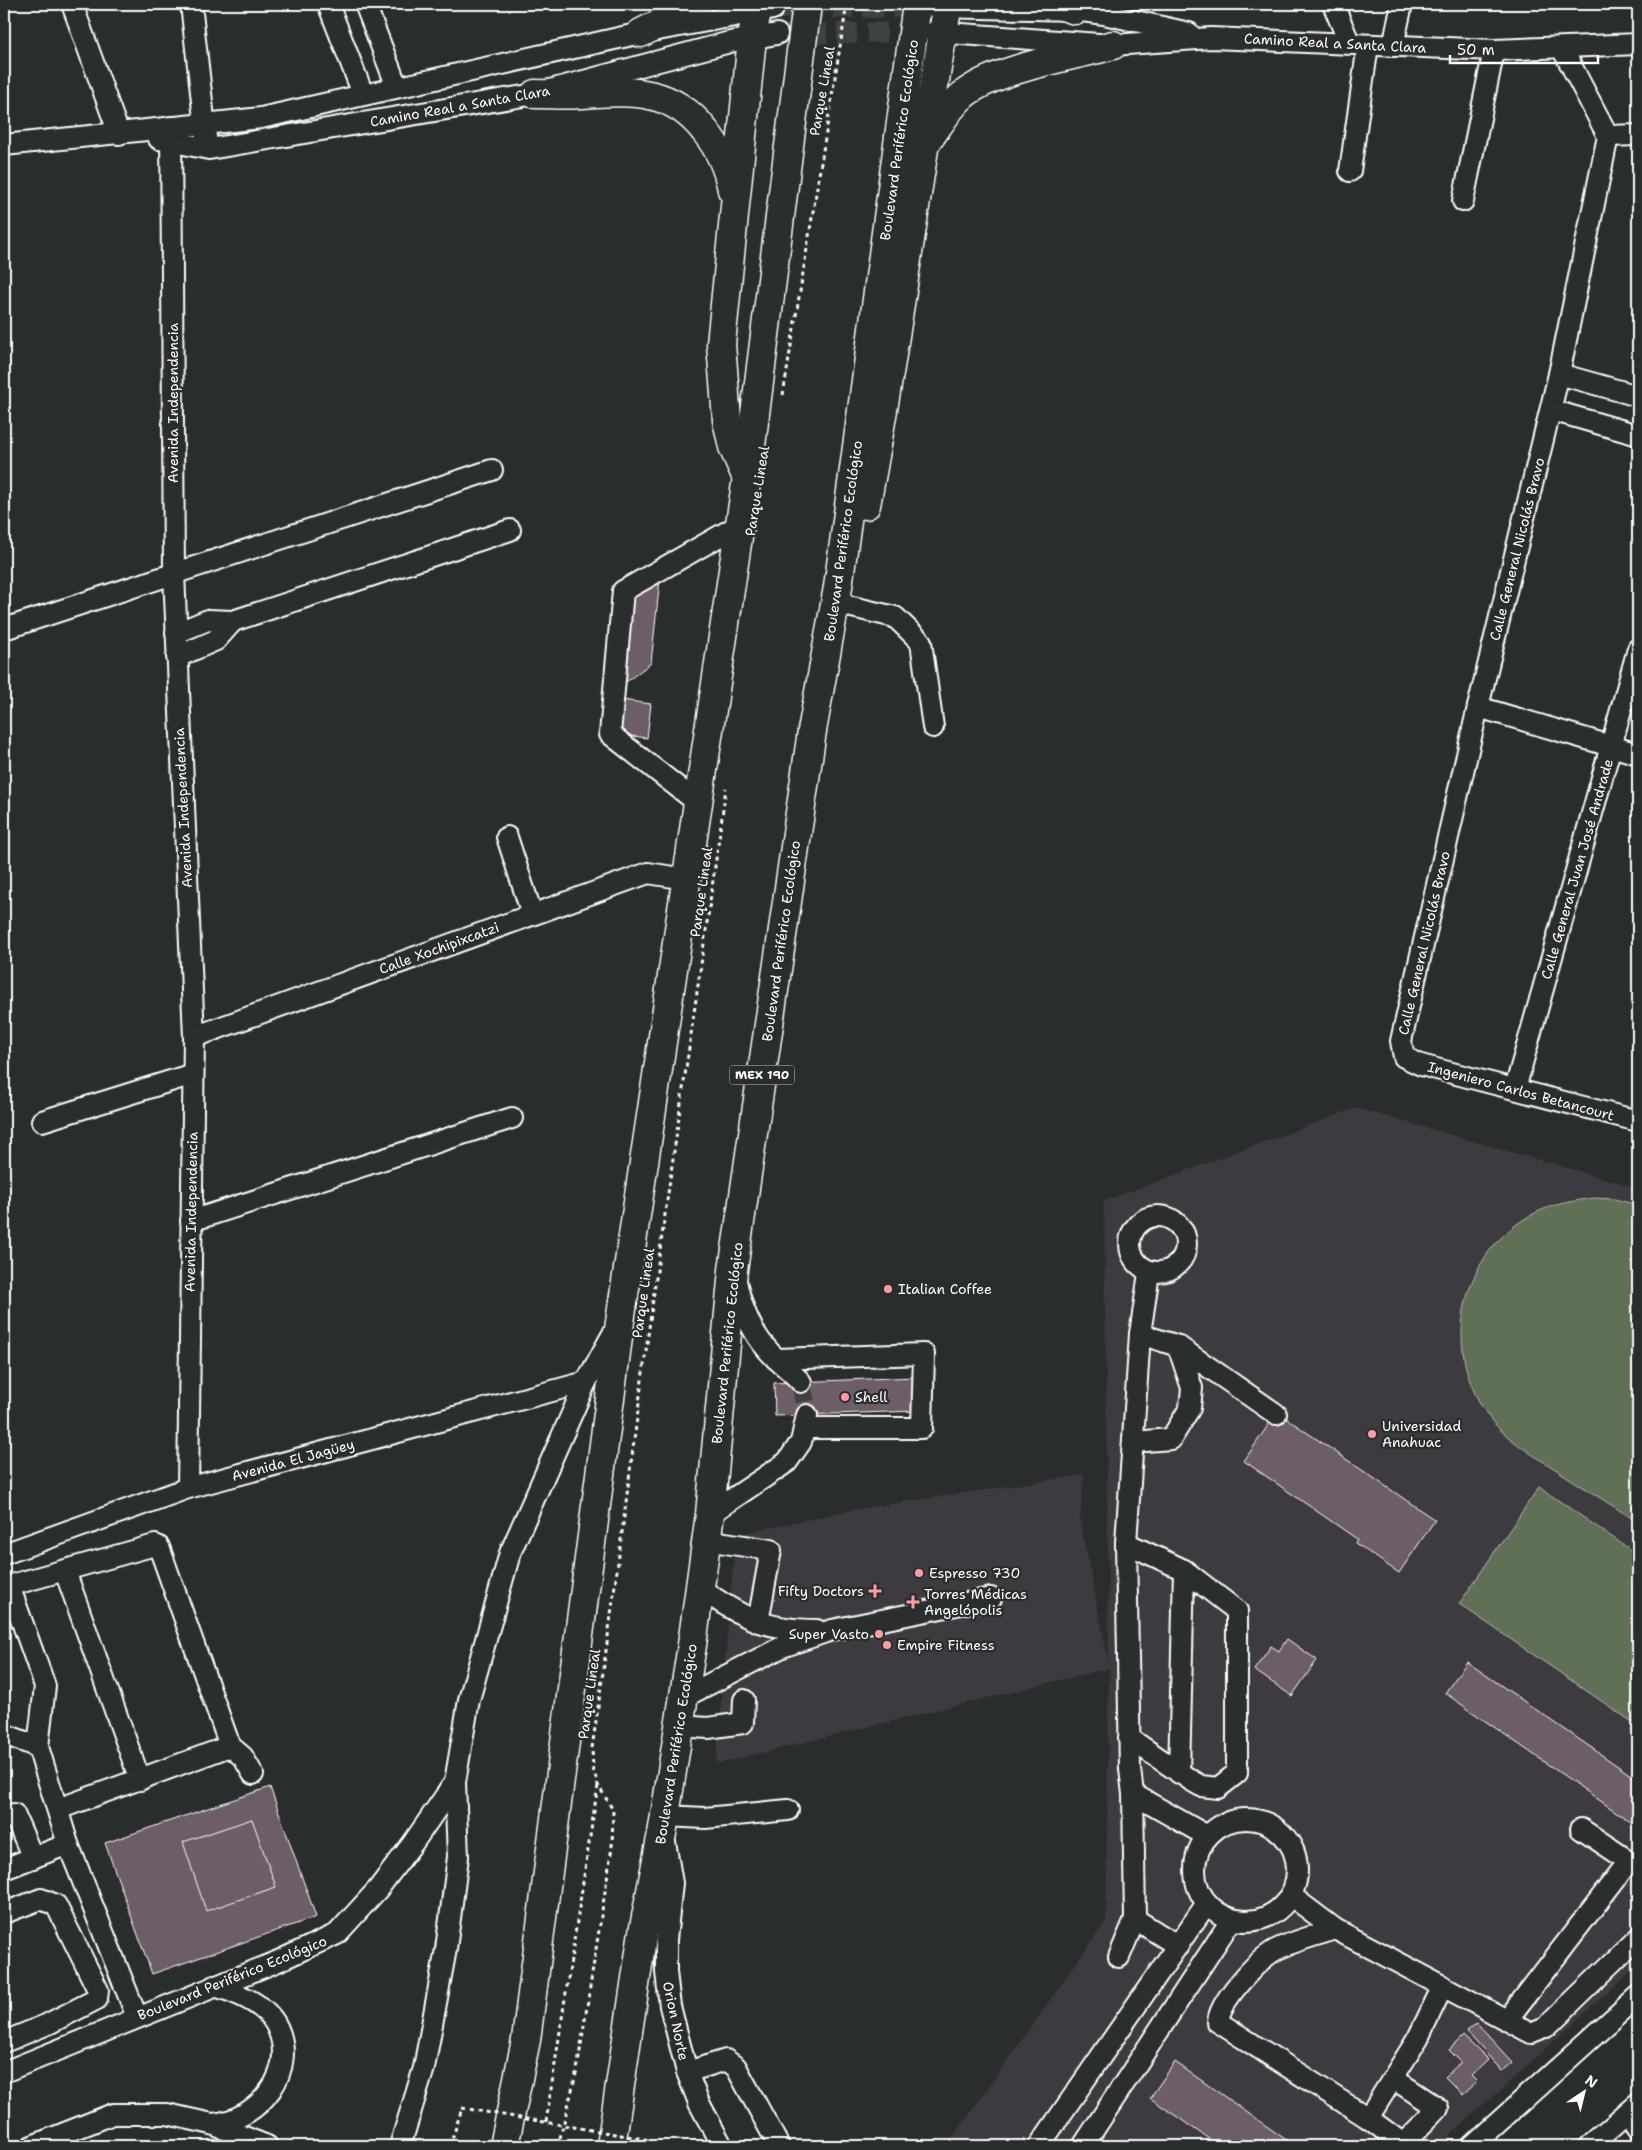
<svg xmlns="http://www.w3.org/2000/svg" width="1642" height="2150" font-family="'Shantell Sans',sans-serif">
<rect width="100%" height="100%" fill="#2a2d2e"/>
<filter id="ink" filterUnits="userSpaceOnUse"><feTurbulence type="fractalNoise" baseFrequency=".02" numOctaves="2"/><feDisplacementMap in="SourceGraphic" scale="10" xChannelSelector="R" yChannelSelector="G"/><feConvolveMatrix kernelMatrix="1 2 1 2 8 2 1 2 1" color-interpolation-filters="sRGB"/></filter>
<g filter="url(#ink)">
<polygon fill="#3e3b40" points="1356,1108 1638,1188 1638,1965 1438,2146 947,2146 1106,1921 1109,1668 716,1764 736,1535 857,1509 1084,1475 1080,1521 1109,1664 1104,1201"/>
<g fill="#606f57" stroke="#b0b7ab">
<path d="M 1594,1198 L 1614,1199 L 1638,1205 L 1638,1522 C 1611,1505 1583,1487 1555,1469 C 1533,1455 1509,1441 1492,1421 C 1439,1354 1458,1252 1535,1213 C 1553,1204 1573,1201 1594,1198 Z"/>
<polygon points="1539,1487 1638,1555 1638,1726 1459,1604"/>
</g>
<g fill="#6c5d69" stroke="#fff">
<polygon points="661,570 651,663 622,685 633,589"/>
<polygon points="622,700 651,704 647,738 618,734"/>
<polygon points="916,1377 917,1411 775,1416 774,1383"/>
<polygon points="1277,1412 1435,1520 1399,1573 1355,1543 1357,1539 1244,1461"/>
<polygon points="1287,1639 1317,1660 1292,1696 1254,1670 1271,1646 1279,1651"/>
<polygon points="1467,1662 1638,1780 1638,1827 1445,1693"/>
<polygon points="270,1787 316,1917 152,1974 105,1843"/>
<polygon points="252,1819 276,1887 206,1911 183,1842"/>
<polygon points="1476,2023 1512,2062 1502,2071 1466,2031"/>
<polygon points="1463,2036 1488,2060 1471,2076 1477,2082 1463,2095 1445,2077 1461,2062 1449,2050"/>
<polygon points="1175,2062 1295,2146 1219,2146 1150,2098"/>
</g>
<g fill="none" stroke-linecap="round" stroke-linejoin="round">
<g stroke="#3f4243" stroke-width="20" stroke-dasharray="20 10" stroke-linecap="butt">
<polyline points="773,9 930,7"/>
<polyline points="777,34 925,32"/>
<polyline points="801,1382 807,1415"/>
</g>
<defs>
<g id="minor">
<polyline points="72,4 119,134"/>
<polyline points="191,4 206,137"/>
<polyline points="328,4 363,94"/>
<polyline points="365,4 397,87"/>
<polyline points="1333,4 1349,42"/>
<polyline points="936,7 1075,10 1104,14 1189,33"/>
<polyline points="934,32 1113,45 1211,38 1494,50 1638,44"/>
<polyline points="1393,46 1402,4"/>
<polyline points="1562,48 1608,136 1559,374 1478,707 1401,1041 1404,1057 1421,1065 1638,1121"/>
<polyline points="171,127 174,573 194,1037 188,1488"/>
<polyline points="1608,136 1638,135"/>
<polyline points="159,139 209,149 535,94 730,42 777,34"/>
<polyline points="4,145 261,118 641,33 773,9"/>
<polyline points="1350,171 1368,45"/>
<polyline points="1463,201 1494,50"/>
<polyline points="1559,374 1638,396"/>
<polyline points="1551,410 1638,435"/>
<polyline points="835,603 895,617 921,642 933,727"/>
<polyline points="4,629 492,470"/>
<polyline points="176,633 208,620 233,621 510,530"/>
<polyline points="177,657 216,640 233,621"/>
<polyline points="1478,707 1638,754"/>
<polyline points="698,803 610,734 623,591 739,525"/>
<polyline points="507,837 532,914"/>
<polyline points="194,1037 648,873 686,879"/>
<polyline points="1515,1089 1638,649"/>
<polyline points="42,1121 193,1074"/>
<circle cx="1158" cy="1244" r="28"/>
<polyline points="191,1221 512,1118"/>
<polyline points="1149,1273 1140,1334 1126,1543 1130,1769 1133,1794 1207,1836"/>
<path d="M 736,1281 C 741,1305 750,1330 767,1349 C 777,1361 790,1370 801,1382"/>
<polyline points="1140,1334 1178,1346 1276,1414"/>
<polyline points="776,1359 924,1354 922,1428 806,1428"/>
<polyline points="1133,1442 1171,1439 1190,1408 1192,1388 1178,1346"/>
<polyline points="710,1514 787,1462 801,1442 807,1415"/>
<polyline points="706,1540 771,1550 758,1622"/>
<polyline points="1126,1543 1184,1570 1237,1611 1237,1773 1218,1788 1201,1786 1192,1781 1129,1738"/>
<polyline points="4,1554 188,1488 586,1382"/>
<polyline points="65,1571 140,1780"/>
<path d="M 699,1588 C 743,1617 762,1630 817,1630"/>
<polyline points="684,1697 782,1647 832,1630 991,1598"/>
<polyline points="680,1726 708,1728 743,1723 744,1700"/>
<polyline points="4,1734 38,1747"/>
<polyline points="1179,1773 1184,1570"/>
<polyline points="58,1809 230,1746"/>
<polyline points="665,1816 705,1818 788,1810"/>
<polyline points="4,1818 14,1814 33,1858"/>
<circle cx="1246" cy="1870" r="51"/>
<polyline points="1581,1829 1629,1861"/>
<polyline points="665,1842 672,1883 666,1940 666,1972 670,2006 687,2072 699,2103 722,2146"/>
<polyline points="4,1869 68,1844"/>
<polyline points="1290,1895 1335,1929 1531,2033 1546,2027 1638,1938"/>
<polyline points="4,1913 41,1899 56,1905 98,1990 97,1999 48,2024 4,2042"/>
<polyline points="1135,1919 1178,1946"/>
<path d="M 1335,1929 C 1318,1935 1286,1943 1272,1952 C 1255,1963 1219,2002 1218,2022 L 1368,2118 L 1403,2144 L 1438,2108 L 1394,2079"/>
<polyline points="1119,1957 1135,1919 1133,1794"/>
<polyline points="137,2017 68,1844 38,1747 45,1686 11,1591 15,1584 155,1545 159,1547 230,1746 243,1757 253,1774"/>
<polyline points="1507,2020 1629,1861 1638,1867"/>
<polyline points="4,2072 276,1962 337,1934 378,1889 413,1843 455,1782"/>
<polyline points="687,2072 726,2060 736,2067 779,2146"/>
<polyline points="1630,2110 1638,2128"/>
<polyline points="1368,2118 1418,2038 1443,1986"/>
<path d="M 212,2124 C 259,2121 301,2069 275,2023 C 263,2003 235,1992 214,1986"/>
<polyline points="32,2146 113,2114 167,2114 212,2124 267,2146"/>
<polyline points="400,2146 424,2068 446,1949 458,1857 455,1782 469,1700 510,1553 586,1382 615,1330"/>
<polyline points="1039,2146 1207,1903"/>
<polyline points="1083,2146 1232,1919"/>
<polyline points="1472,2146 1638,1996"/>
<polyline points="1589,2146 1638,2103"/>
</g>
<g id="highway">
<polyline points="1056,4 1075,10"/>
<polyline points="641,33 698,4"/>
<path d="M 535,94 C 550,94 566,95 581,94 C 631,91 671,87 705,131 C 719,148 728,168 732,190"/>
<path d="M 928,140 C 939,125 949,107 963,95 C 996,68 1071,57 1113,45"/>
<polyline points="746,476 733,447 727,420 721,344 752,38 758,4"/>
<path d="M 866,505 C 898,339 918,170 948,4"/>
<polyline points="504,2146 526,2040 620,1322 747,477 807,4"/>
<polyline points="611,2146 642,1938 663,1828 692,1645 710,1514 733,1270 812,731 838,587 917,4"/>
</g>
</defs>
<use href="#minor" stroke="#fff" stroke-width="24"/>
<use href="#highway" stroke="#fff" stroke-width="31"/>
<g stroke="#fff" stroke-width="3" stroke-dasharray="4 4" stroke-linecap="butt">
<polyline points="783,395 847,4"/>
<polyline points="546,2122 598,1785"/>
<polyline points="450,2146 462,2108"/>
<path d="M 558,2146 L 577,2070 L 612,1847 L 613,1810 L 598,1785 L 593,1769 L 592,1748 C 613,1608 630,1468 649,1328 C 674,1148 701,968 726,788"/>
<polyline points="650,2146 650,2140"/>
</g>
<use href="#minor" stroke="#2a2d2e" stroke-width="20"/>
<use href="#highway" stroke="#2a2d2e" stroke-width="28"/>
<polyline stroke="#fff" stroke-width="3" stroke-dasharray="4 4" stroke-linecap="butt" points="462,2108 650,2140"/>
</g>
</g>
<g fill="#ff9aa2" stroke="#2a2d2e" stroke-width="2">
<circle cx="888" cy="1289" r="5"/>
<circle cx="845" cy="1397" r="5"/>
<circle cx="1372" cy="1434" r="5"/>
<circle cx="919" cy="1573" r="5"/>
<path d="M872.5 1583.5h5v5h5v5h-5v5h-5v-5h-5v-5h5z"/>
<path d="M910.5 1594.5h5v5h5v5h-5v5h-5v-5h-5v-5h5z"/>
<circle cx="879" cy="1634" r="5"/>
<circle cx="887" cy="1645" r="5"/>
</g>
<g text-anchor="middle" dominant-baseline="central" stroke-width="4.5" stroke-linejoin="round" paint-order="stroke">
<rect fill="#2a2d2e" stroke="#bfc0c0" stroke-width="1" x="729.5" y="1065.5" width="65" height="19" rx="4"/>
<g font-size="12" font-weight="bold" fill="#fff">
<text x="762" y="1075">MEX 190</text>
</g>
<g font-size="14" fill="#fff" stroke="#2a2d2e">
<text transform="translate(1335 43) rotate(3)">Camino Real a Santa Clara</text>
<text transform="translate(822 91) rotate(-80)">Parque Lineal</text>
<text transform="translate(460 106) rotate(-10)">Camino Real a Santa Clara</text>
<text transform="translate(899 140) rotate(-82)">Boulevard Periférico Ecológico</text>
<text transform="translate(173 403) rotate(-90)">Avenida Independencia</text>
<text transform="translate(757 491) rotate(-81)">Parque Lineal</text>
<text transform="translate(843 541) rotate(-82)">Boulevard Periférico Ecológico</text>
<text transform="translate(1517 549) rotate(-76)">Calle General Nicolás Bravo</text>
<text transform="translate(183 808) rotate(-93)">Avenida Independencia</text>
<text transform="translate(1577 869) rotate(-74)">Calle General Juan José Andrade</text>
<text transform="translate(701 892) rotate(-82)">Parque Lineal</text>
<text transform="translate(781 941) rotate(-82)">Boulevard Periférico Ecológico</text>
<text transform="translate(1424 943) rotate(-77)">Calle General Nicolás Bravo</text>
<text transform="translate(439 948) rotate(-20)">Calle Xochipixcatzi</text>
<text transform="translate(1521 1091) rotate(15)">Ingeniero Carlos Betancourt</text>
<text transform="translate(191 1212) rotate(-89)">Avenida Independencia</text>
<text transform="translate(643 1293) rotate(-82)">Parque Lineal</text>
<text transform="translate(727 1343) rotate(-84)">Boulevard Periférico Ecológico</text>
<text transform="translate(293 1460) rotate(-15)">Avenida El Jagüey</text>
<text transform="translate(589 1694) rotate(-82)">Parque Lineal</text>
<text transform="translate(676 1744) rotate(-81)">Boulevard Periférico Ecológico</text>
<text transform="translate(232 1978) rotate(-22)">Boulevard Periférico Ecológico</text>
<text transform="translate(676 2021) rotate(78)">Orion Norte</text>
</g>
<g font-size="14" fill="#fff" stroke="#2a2d2e" text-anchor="start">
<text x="898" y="1289">Italian Coffee</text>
<text x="855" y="1397">Shell</text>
<text x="1382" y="1426">Universidad<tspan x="1382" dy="16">Anahuac</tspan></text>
<text x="929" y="1573">Espresso 730</text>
<text x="864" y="1591" text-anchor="end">Fifty Doctors</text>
<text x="924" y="1594">Torres Médicas<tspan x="924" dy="16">Angelópolis</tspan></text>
<text x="869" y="1634" text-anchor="end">Super Vasto</text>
<text x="897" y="1645">Empire Fitness</text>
</g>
</g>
<rect width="1642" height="2150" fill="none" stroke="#2a2d2e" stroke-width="20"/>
<rect x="10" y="10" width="1622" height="2130" fill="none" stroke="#fff" stroke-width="2" filter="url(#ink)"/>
<g transform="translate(1584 2092) rotate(35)" stroke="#2a2d2e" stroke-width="4" paint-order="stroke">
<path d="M0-4L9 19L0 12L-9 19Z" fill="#ffffff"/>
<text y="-8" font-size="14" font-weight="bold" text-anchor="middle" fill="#ffffff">N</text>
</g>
<path d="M1450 55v8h148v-8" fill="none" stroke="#ffffff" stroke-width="2.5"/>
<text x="1457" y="55" font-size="15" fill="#ffffff" stroke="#2a2d2e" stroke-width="4" paint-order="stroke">50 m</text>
</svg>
